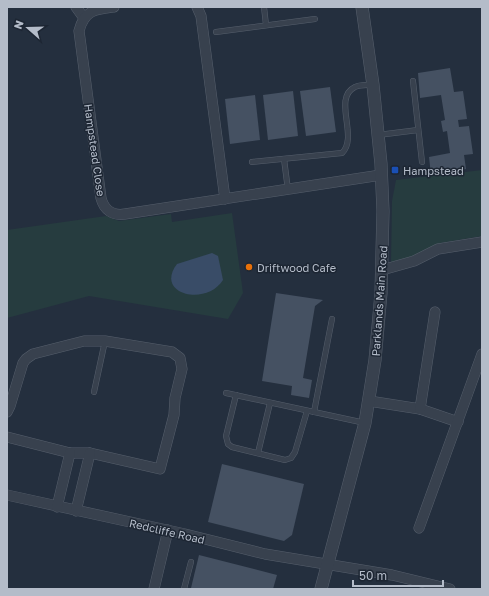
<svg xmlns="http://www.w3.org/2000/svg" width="489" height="596" font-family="'Golos Text',sans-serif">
<rect width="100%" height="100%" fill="#242f3e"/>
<g fill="#263c3f">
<polygon points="482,170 482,236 440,243 424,253 391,263 392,201 396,180"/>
<polygon points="232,213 243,293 228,319 89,296 7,318 7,230 106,216 119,221 171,214 172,222"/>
</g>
<path fill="#394c67" d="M 212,253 L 218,256 L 223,280 C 206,307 154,294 177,264 Z"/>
<g fill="#455162">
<polygon points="450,68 454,92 463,91 467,119 458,120 459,127 469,126 473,154 464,155 466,169 431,175 429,157 450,153 447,131 443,132 441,121 445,120 441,95 420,98 418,73"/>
<polygon points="330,87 336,132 306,136 300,91"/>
<polygon points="293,91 298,136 268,140 263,95"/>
<polygon points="255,95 260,140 230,144 225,99"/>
<polygon points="276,293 323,300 315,306 303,378 312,380 309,398 291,395 292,386 262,381"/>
<polygon points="222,464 304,484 292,535 284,541 208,522"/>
<polygon points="199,555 277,575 273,589 196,589 191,588"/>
</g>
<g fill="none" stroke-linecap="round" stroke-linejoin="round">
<defs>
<g id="service">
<polyline points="264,7 266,25"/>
<polyline points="216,32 315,19"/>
<polyline points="413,81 422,162"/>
<polyline points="378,135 418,130"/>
<polyline points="284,159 288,190"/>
<path d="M 252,162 L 342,153 C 359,137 332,98 355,87 C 360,84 367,85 373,85"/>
<polyline points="94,392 105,341"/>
<polyline points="226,393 365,423"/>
<polyline points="236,395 226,436 228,444 232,447 285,460 291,458 295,452 307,411"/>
<polyline points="314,412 332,319"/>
<polyline points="258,453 270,403"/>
<polyline points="184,589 191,562"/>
</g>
<g id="minor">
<polyline points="76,7 84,18"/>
<path d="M 114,7 C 96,9 84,10 79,31 L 101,198 C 104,210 113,216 125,214 L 381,175"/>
<polyline points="197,7 201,16 225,199"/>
<polyline points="382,270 414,261 438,249 482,242"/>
<polyline points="369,401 420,409 458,422"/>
<polyline points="420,409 435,312"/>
<polyline points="7,412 10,406 23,363 26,359 33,354 84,341 105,341 172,352 180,358 182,369 175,398 174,415 160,469 90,453 70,453 7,437"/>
<polyline points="7,495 185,534 265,554 392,575 450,589"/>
<polyline points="57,507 70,453"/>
<polyline points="76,511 90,453"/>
<polyline points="419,528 482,354"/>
<polyline points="154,589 168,530"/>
</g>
<polyline id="tertiary" points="321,589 365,423 375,360 381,293 383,211 381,164 373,85 362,7"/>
</defs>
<use href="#service" stroke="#565f6c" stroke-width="6"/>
<use href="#minor" stroke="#565f6c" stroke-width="11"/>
<use href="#tertiary" stroke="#565f6c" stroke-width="13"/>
<use href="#service" stroke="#38414e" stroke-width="5"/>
<use href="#minor" stroke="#38414e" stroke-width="10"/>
<use href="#tertiary" stroke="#38414e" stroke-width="12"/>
</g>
<rect fill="#1a4fb4" stroke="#1d2633" stroke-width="1.5" x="391" y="166" width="8" height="8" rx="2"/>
<circle fill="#e8710a" stroke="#1d2633" stroke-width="1.5" cx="249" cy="267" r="4"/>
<g text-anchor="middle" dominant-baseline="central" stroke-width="3" stroke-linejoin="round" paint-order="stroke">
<g font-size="11" fill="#b4bcc9" stroke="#1d2633">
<text transform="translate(95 150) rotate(82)">Hampstead Close</text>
<text transform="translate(379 301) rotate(-86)">Parklands Main Road</text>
<text transform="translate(167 531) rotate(13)">Redcliffe Road</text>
</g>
<g font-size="11" fill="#b4bcc9" stroke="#1d2633" text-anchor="start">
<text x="403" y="170">Hampstead</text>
<text x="257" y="267">Driftwood Cafe</text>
</g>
</g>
<rect width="489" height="596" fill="none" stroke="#b4bcc9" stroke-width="16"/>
<g transform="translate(28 28) rotate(290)" stroke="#1d2633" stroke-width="3" paint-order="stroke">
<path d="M0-3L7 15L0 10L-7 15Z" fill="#b4bcc9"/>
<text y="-6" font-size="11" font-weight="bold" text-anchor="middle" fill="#b4bcc9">N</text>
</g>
<path d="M353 580v6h90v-6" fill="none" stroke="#b4bcc9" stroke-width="2"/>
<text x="359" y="580" font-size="12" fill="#b4bcc9" stroke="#1d2633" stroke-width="3" paint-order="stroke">50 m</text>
</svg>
